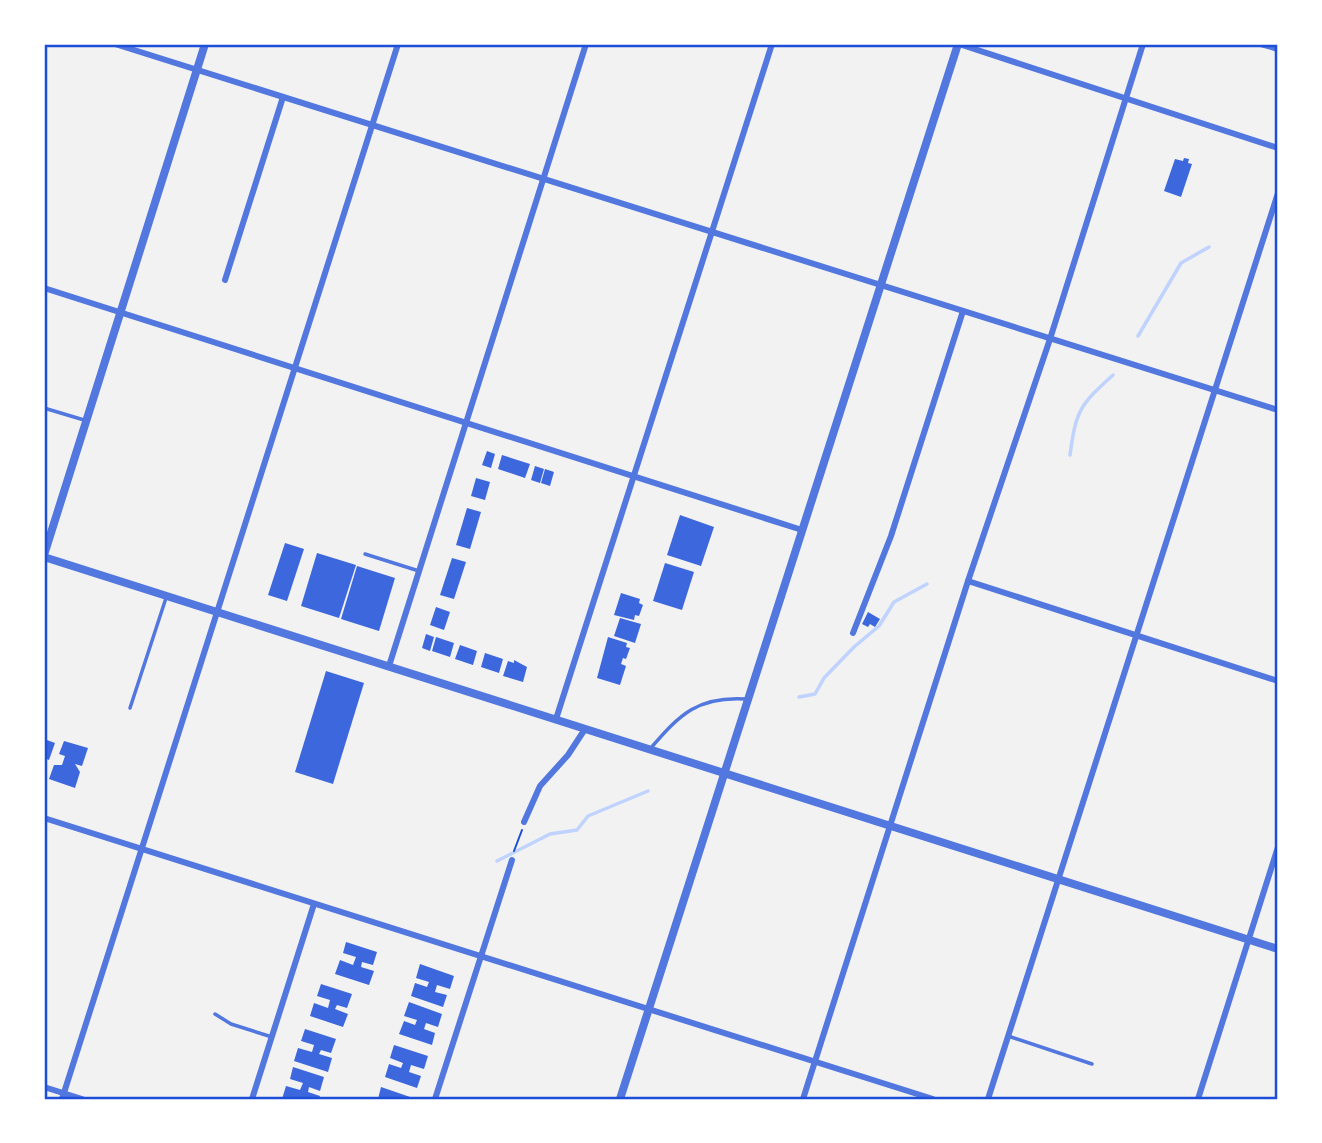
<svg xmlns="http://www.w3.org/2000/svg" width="1322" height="1143" font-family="Ubuntu,sans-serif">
<rect width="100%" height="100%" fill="#f2f2f2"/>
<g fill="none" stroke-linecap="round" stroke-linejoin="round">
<g stroke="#bfd3fe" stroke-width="3.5">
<polyline points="1138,336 1181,263 1209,247"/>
<path d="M 1070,455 C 1076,410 1080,405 1113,375"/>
<polyline points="799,697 815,694 824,678 854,647 879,626 894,602 927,584"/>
<polyline points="497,861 550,834 577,830 588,816 648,791"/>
</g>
</g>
<g fill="#3d67dc">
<polygon points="1184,158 1189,159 1188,163 1192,164 1181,197 1164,191 1175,159 1183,161"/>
<polygon points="487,451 495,454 491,468 482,465"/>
<polygon points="502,455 530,464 525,478 498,469"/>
<polygon points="535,466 544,469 540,483 531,480"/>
<polygon points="545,469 554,472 550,486 541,483"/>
<polygon points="476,478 490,482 485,500 471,496"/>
<polygon points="467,508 481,512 470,549 456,545"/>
<polygon points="680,515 714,527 701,566 667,555"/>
<polygon points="285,543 304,549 287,601 268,595"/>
<polygon points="317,553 356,565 339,618 301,606"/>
<polygon points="452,558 466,562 454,599 440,595"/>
<polygon points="665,563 694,572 682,610 653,601"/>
<polygon points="357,566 395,578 379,631 341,619"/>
<polygon points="621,593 640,599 639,603 643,605 639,616 635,615 634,620 614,615"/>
<polygon points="436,607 450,612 444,630 430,625"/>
<polygon points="868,612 880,619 875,627 870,624 868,627 862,624"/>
<polygon points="620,618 641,624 635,643 614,636"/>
<polygon points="426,634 434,637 430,651 422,648"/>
<polygon points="436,637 454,643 450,657 432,651"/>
<polygon points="608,637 627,643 626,647 630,648 626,659 623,658 621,664 626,666 620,685 597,678"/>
<polygon points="460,645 477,651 473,665 455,659"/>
<polygon points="485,653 503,659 499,673 481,667"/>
<polygon points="514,660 527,667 523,682 503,676 508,661 514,663"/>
<polygon points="326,671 364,683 333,784 295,772"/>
<polygon points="44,739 55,743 49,760 44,758"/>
<polygon points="64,741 88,748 82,766 75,764 80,772 75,788 49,779 54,765 62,765 65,756 59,754"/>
<polygon points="346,942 377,952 373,965 362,962 361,967 374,971 369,985 335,974 340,960 353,965 356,957 343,953"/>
<polygon points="420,964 454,976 450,989 437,985 435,992 447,995 443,1007 411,996 415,983 427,987 429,982 416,978"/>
<polygon points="321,984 352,994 347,1008 337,1005 335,1009 348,1014 343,1027 310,1016 314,1003 328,1008 330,1000 317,996"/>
<polygon points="409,1002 442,1014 438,1027 426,1023 424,1029 435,1033 432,1045 399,1034 404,1021 415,1025 417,1020 404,1016"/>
<polygon points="305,1029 336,1039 331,1053 321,1050 319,1054 332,1058 328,1072 294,1061 298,1048 312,1052 314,1045 301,1041"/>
<polygon points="394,1045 428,1056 424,1069 411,1065 409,1072 421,1076 417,1088 385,1077 389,1064 401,1068 403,1063 390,1058"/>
<polygon points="293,1067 324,1077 320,1091 309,1087 308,1092 320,1096 319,1099 282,1099 286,1086 300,1090 303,1083 290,1079"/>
<polygon points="381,1087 416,1099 378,1099"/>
</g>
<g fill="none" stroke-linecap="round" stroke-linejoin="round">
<polyline stroke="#1d4ed8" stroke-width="2" points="514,851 522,830"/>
<g stroke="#5277de" stroke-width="3.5">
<polyline points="44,408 84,420"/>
<polyline points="365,554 419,571"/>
<polyline points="130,708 166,598"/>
<path d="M 650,749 C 680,714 698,696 746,699"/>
<polyline points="215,1014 231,1024 272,1037"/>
<polyline points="1008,1036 1092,1064"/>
</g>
<g stroke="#5277de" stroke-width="6">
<polyline points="115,44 1278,410"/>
<polyline points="959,44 1278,148"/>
<polyline points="1261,44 1278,49"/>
<polyline points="225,280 283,97"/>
<polyline points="44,288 802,530"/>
<polyline points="968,581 1278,681"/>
<polyline points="853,633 891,536 963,311"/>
<polyline points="389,666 586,44"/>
<polyline points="556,719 772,44"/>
<polyline points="44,818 933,1099"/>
<polyline points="524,822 540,786 568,755 585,729"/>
<polyline points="44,1087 82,1099"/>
<polyline points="62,1099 398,44"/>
<polyline points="252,1099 314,904"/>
<polyline points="435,1099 512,860"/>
<polyline points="803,1099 968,581 1050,339 1143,44"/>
<polyline points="988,1099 1278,193"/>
<polyline points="1198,1099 1278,847"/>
</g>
<g stroke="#5277de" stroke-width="8">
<polyline points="44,555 205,44"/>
<polyline points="44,557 1278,949"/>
<polyline points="620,1099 958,44"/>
</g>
</g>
<rect width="1322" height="1143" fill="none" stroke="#ffffff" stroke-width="91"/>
<rect x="46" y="46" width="1230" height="1052" fill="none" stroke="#1d4ed8" stroke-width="2.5"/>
</svg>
